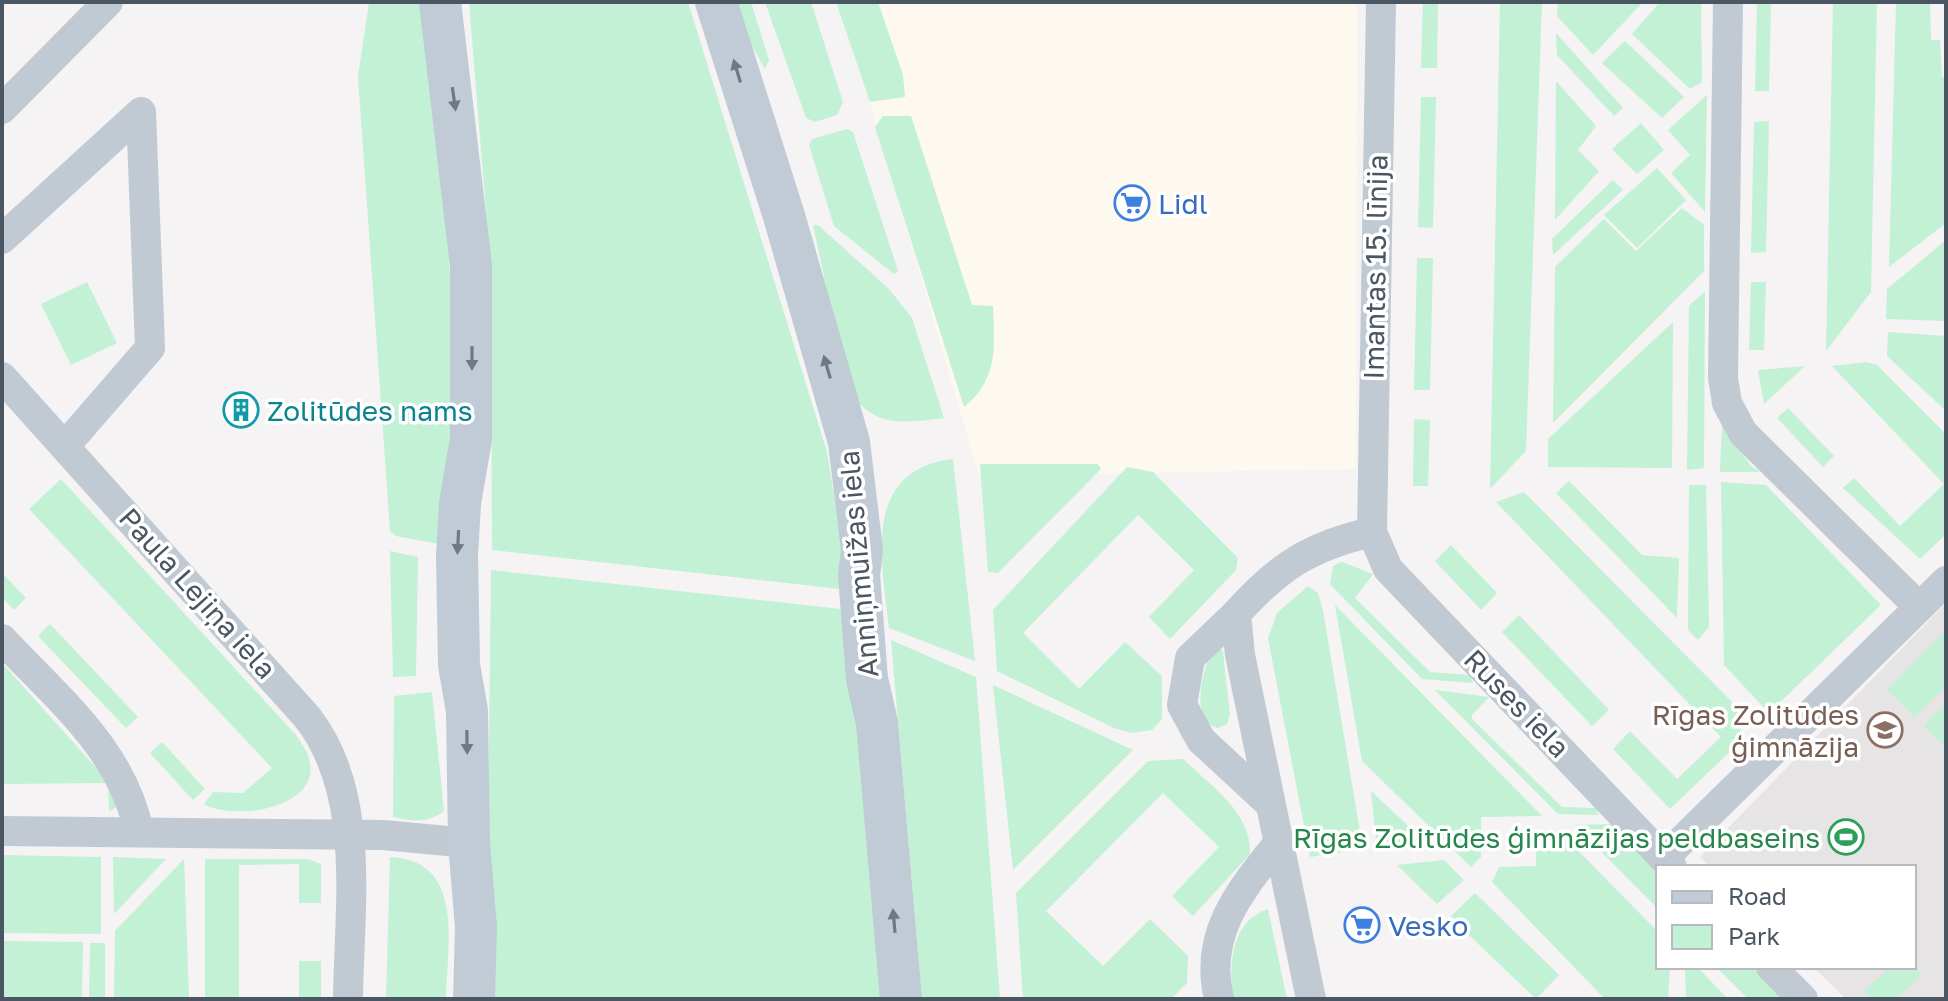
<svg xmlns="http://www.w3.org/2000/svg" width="1948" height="1001" font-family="'Golos Text',sans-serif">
<rect width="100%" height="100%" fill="#f5f3f3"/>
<polygon fill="#fdf9ef" points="836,2 1357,2 1356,469 979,476 870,102"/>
<polygon fill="#e6e4e5" points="1946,603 1946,999 1846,999 1813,967 1914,967 1914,867 1710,867 1700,857"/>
<g fill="#c3f1d5">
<path d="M 369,2 L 432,2 C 439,101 447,201 451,300 C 454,382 456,463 439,544 L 396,536 L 390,531 L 358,77 Z"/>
<polygon points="469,2 688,2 827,452 849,590 492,550 491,273"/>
<polygon points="727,2 751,2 769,60 765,69"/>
<polygon points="765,2 811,2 843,102 837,115 815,122 806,118"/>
<polygon points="836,2 878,2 903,75 905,97 870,102"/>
<polygon points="1423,2 1438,2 1437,68 1421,68"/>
<polygon points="1500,2 1542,2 1526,451 1490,489"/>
<polygon points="1558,2 1643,2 1593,55 1557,16"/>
<polygon points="1660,2 1701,2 1702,82 1690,89 1632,34"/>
<polygon points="1757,2 1771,2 1769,91 1755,91"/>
<polygon points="1833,2 1877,2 1871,292 1826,351"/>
<polygon points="1896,2 1930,2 1931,40 1940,40 1942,77 1946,77 1946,223 1889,267"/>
<polygon points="1556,33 1623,108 1614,116 1557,55"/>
<polygon points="1625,41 1684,97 1662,118 1602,63"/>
<polygon points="1556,81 1596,126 1578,150 1599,171 1555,220"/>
<polygon points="1707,95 1705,212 1671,173 1690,155 1668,130"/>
<polygon points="1421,97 1436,97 1433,228 1418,227"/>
<path d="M 883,116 L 911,116 L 972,305 L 993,306 C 995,345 998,380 964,407 L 875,127 Z"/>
<polygon points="1769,121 1766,252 1751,253 1754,122"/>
<polygon points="1641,123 1664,150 1637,174 1612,149"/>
<polygon points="847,129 853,132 898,271 894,274 834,226 809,145 812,139"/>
<polygon points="1657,168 1686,200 1637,248 1604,215"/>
<polygon points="1613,180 1623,190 1553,255 1552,239"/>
<polygon points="1682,208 1704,225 1704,271 1553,423 1555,267 1604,219 1636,251"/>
<path d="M 813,225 L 818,225 L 889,289 L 912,318 L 944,418 C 902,423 873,429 848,388 Z"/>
<polygon points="1946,240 1946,321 1886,319 1887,289"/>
<polygon points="1417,258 1433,258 1430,390 1414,390"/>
<polygon points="87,282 117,343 71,365 41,304"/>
<polygon points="1751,282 1766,282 1764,350 1749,350"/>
<polygon points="1705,291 1704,468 1687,470 1689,306"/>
<polygon points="1673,322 1672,468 1548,467 1548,439"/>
<polygon points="1888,332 1946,336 1946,411 1887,356"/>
<polygon points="1867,362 1877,365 1946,434 1946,534 1920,559 1843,488 1854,478 1900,526 1944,484 1832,366"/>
<polygon points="1805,366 1764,404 1758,370"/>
<polygon points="1788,408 1834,456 1823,467 1777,418"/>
<polygon points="1414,419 1430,420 1428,486 1413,486"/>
<polygon points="1722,425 1751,466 1760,472 1720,472"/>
<path d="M 953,459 L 975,661 L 889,628 C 882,563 860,470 953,459 Z"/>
<polygon points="980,464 1098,464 1101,469 998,573 988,572"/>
<polygon points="1127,467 1153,472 1238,558 1236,570 1170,639 1149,617 1194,570 1138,515 1023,633 1079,689 1125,642 1162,676 1162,719 1152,730 1131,733 1114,728 997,671 993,610"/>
<path d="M 61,479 L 296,735 C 302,744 309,753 310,763 C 318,809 233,821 204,804 L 213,792 L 243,793 L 272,768 L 29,509 Z"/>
<polygon points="1569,481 1642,555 1679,558 1677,618 1556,493"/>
<polygon points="1721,482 1766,485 1881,605 1769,713 1724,665"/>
<polygon points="1689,485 1706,485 1709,627 1698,640 1688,630"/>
<polygon points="1524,492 1742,712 1740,742 1670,809 1613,749 1630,731 1677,779 1721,737 1496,502"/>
<polygon points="1451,545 1497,593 1481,610 1435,561"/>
<polygon points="390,551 418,557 416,676 393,677"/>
<polygon points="1342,562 1373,574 1355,598 1430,672 1470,675 1473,683 1422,679 1330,584 1333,566"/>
<polygon points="491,570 850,610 882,999 486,999"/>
<polygon points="2,573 26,598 14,610 2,597"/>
<polygon points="1308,586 1318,593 1323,611 1363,849 1310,857 1268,638 1277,613"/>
<polygon points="1335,605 1542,816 1481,817 1481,857 1471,867 1362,761"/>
<polygon points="1519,615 1609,710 1592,726 1502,632"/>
<polygon points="50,624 138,717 126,728 38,636"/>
<polygon points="1946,630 1946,686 1915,717 1887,690"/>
<polygon points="891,640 976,677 1000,999 922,999"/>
<path d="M 1218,645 L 1223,652 L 1230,715 L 1227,724 L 1218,728 C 1188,721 1202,661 1218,645 Z"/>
<polygon points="2,663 116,790 116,807 109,812 108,783 2,784"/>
<polygon points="993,685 1133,750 1013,870"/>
<polygon points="1435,690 1489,697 1472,715 1472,719 1562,807 1596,808 1598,815 1558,814"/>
<path d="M 432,692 L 444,811 C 427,824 413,821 393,817 L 394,696 Z"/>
<polygon points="1946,703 1946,747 1924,726"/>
<polygon points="162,742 205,789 193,800 150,753"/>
<path d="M 1183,759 C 1211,786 1252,813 1250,854 L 1193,916 L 1172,896 L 1219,847 L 1163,793 L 1046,911 L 1103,966 L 1150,919 L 1188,956 L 1187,983 L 1171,999 L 1023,999 L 1016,893 L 1148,761 Z"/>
<polygon points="1371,791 1424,841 1419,845 1377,850"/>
<polygon points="1613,824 1658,874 1658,909 1575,825"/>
<polygon points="1536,830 1558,830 1658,932 1658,967 1670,967 1668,999 1605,999 1492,882 1499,867 1536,866"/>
<polygon points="2,855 101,857 101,934 2,933"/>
<polygon points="113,857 166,859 114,914"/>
<path d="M 390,857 C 466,860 447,947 446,999 L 386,999 Z"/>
<polygon points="184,859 189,999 114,999 115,931"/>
<polygon points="205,859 308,859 321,864 321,903 299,903 299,864 239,865 239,999 205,999"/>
<polygon points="1444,860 1464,880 1437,904 1397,865"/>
<polygon points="1475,893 1559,975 1536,999 1450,917"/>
<path d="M 1268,909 L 1287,999 L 1232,999 C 1230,964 1229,923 1268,909 Z"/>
<polygon points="2,941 83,942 82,999 2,999"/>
<polygon points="90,943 105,943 105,999 89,999"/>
<rect x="299" y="961" width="22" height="38"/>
<polygon points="1914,966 1922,975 1896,999 1871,999 1864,991 1890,967"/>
<polygon points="1685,967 1697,967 1728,999 1686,999"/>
<polygon points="1716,967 1752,967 1784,999 1748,999"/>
</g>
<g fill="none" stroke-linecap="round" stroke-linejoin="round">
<g stroke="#c1cad2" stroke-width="30">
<polyline points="1381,2 1372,532 1388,569 1672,867"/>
<polyline points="1728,2 1723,378 1727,403 1743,433 1919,607"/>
<polyline points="2,109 108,2"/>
<polyline points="2,239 141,112 150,348 65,446"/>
<path d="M 2,377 L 307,717 C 367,793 349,908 348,999"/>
<polyline points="1236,614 1190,658 1182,705 1201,740 1270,804"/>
<path d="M 2,639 C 57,698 122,749 139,832"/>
<polyline points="2,831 383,835 469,843"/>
<polyline points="1664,858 1946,581"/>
<polyline points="1771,967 1803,999"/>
<path d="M 1219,999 C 1203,933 1241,890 1279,842"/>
<path d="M 1311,999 L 1240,655 L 1236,614 C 1278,567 1310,546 1372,532"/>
</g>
<g stroke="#c1cbd6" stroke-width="42">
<polyline points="440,2 471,266 471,439 460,503 457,556 459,665 467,711 469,843 476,927 474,999"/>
<polyline points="716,2 784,216 849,442 862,550 859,575 867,679 877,723 901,999"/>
</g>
</g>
<defs><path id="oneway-solid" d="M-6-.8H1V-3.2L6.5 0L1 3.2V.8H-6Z" transform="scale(2)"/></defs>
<g fill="#6e7984">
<use href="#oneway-solid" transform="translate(737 71) rotate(-107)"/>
<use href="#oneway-solid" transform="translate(454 99) rotate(82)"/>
<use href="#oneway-solid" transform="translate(472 358) rotate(90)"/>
<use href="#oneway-solid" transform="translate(827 367) rotate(-106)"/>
<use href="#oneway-solid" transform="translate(458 542) rotate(93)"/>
<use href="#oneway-solid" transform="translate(467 742) rotate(89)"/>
<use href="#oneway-solid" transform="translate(894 921) rotate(-95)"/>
</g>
<defs>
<symbol id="supermarket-ring" viewBox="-11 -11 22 22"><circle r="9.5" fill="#fff" stroke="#3f7fe0" stroke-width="1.5"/><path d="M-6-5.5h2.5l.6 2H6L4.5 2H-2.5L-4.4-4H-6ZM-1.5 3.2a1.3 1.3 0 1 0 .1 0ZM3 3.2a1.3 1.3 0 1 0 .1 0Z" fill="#3f7fe0"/></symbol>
<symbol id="building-ring" viewBox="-11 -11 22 22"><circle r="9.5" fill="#fff" stroke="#0f9aa8" stroke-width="1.5"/><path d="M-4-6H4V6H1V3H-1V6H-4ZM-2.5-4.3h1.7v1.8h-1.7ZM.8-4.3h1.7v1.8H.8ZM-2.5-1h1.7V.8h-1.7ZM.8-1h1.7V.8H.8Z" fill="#0f9aa8"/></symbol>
<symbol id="school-ring" viewBox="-11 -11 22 22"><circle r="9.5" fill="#fff" stroke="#8d6e63" stroke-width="1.5"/><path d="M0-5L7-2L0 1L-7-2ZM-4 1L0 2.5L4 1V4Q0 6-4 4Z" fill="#8d6e63"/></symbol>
<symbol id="stadium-ring" viewBox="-11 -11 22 22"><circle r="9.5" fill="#fff" stroke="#2e9e5b" stroke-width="1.5"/><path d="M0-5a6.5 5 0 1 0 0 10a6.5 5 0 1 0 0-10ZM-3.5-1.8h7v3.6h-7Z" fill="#2e9e5b"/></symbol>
</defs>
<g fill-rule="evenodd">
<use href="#supermarket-ring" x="1112" y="183" width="40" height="40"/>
<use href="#building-ring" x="221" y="390" width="40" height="40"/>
<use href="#school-ring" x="1865" y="710" width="40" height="40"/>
<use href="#stadium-ring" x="1826" y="817" width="40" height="40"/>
<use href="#supermarket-ring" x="1342" y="905" width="40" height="40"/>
</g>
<g text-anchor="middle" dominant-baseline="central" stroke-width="7" stroke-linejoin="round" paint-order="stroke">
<g font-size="28" fill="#366cbe" stroke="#fff" text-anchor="start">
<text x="1158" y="203">Lidl</text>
<text x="1388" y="925">Vesko</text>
</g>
<g font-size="28" fill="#4a5661" stroke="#fff">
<text transform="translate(1375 267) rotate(-89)">Imantas 15. līnija</text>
<text transform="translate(858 564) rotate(-95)">Anniņmuižas iela</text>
<text transform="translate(198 593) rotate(48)">Paula Lejiņa iela</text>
<text transform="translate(1517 703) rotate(46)">Ruses iela</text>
</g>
<g font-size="28" fill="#0d838f" stroke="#fff" text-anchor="start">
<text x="267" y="410">Zolitūdes nams</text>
</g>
<g font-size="28" fill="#785e54" stroke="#fff" text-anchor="end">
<text x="1859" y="714">Rīgas Zolitūdes<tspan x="1859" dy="32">ģimnāzija</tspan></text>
</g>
<g font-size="28" fill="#27864d" stroke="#fff" text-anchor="end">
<text x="1820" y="837">Rīgas Zolitūdes ģimnāzijas peldbaseins</text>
</g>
</g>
<rect width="1948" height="1001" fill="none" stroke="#4a5661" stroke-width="8"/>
<rect x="1656" y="865" width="260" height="104" fill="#ffffff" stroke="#b7bbc0" stroke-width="2"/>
<rect x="1672" y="891" width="40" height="12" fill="#c1cbd6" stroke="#b7bbc0" stroke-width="2"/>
<text x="1728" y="905" font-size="24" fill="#4a5661">Road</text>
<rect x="1672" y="925" width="40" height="24" fill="#c3f1d5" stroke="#b7bbc0" stroke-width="2"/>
<text x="1728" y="945" font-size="24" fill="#4a5661">Park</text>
</svg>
